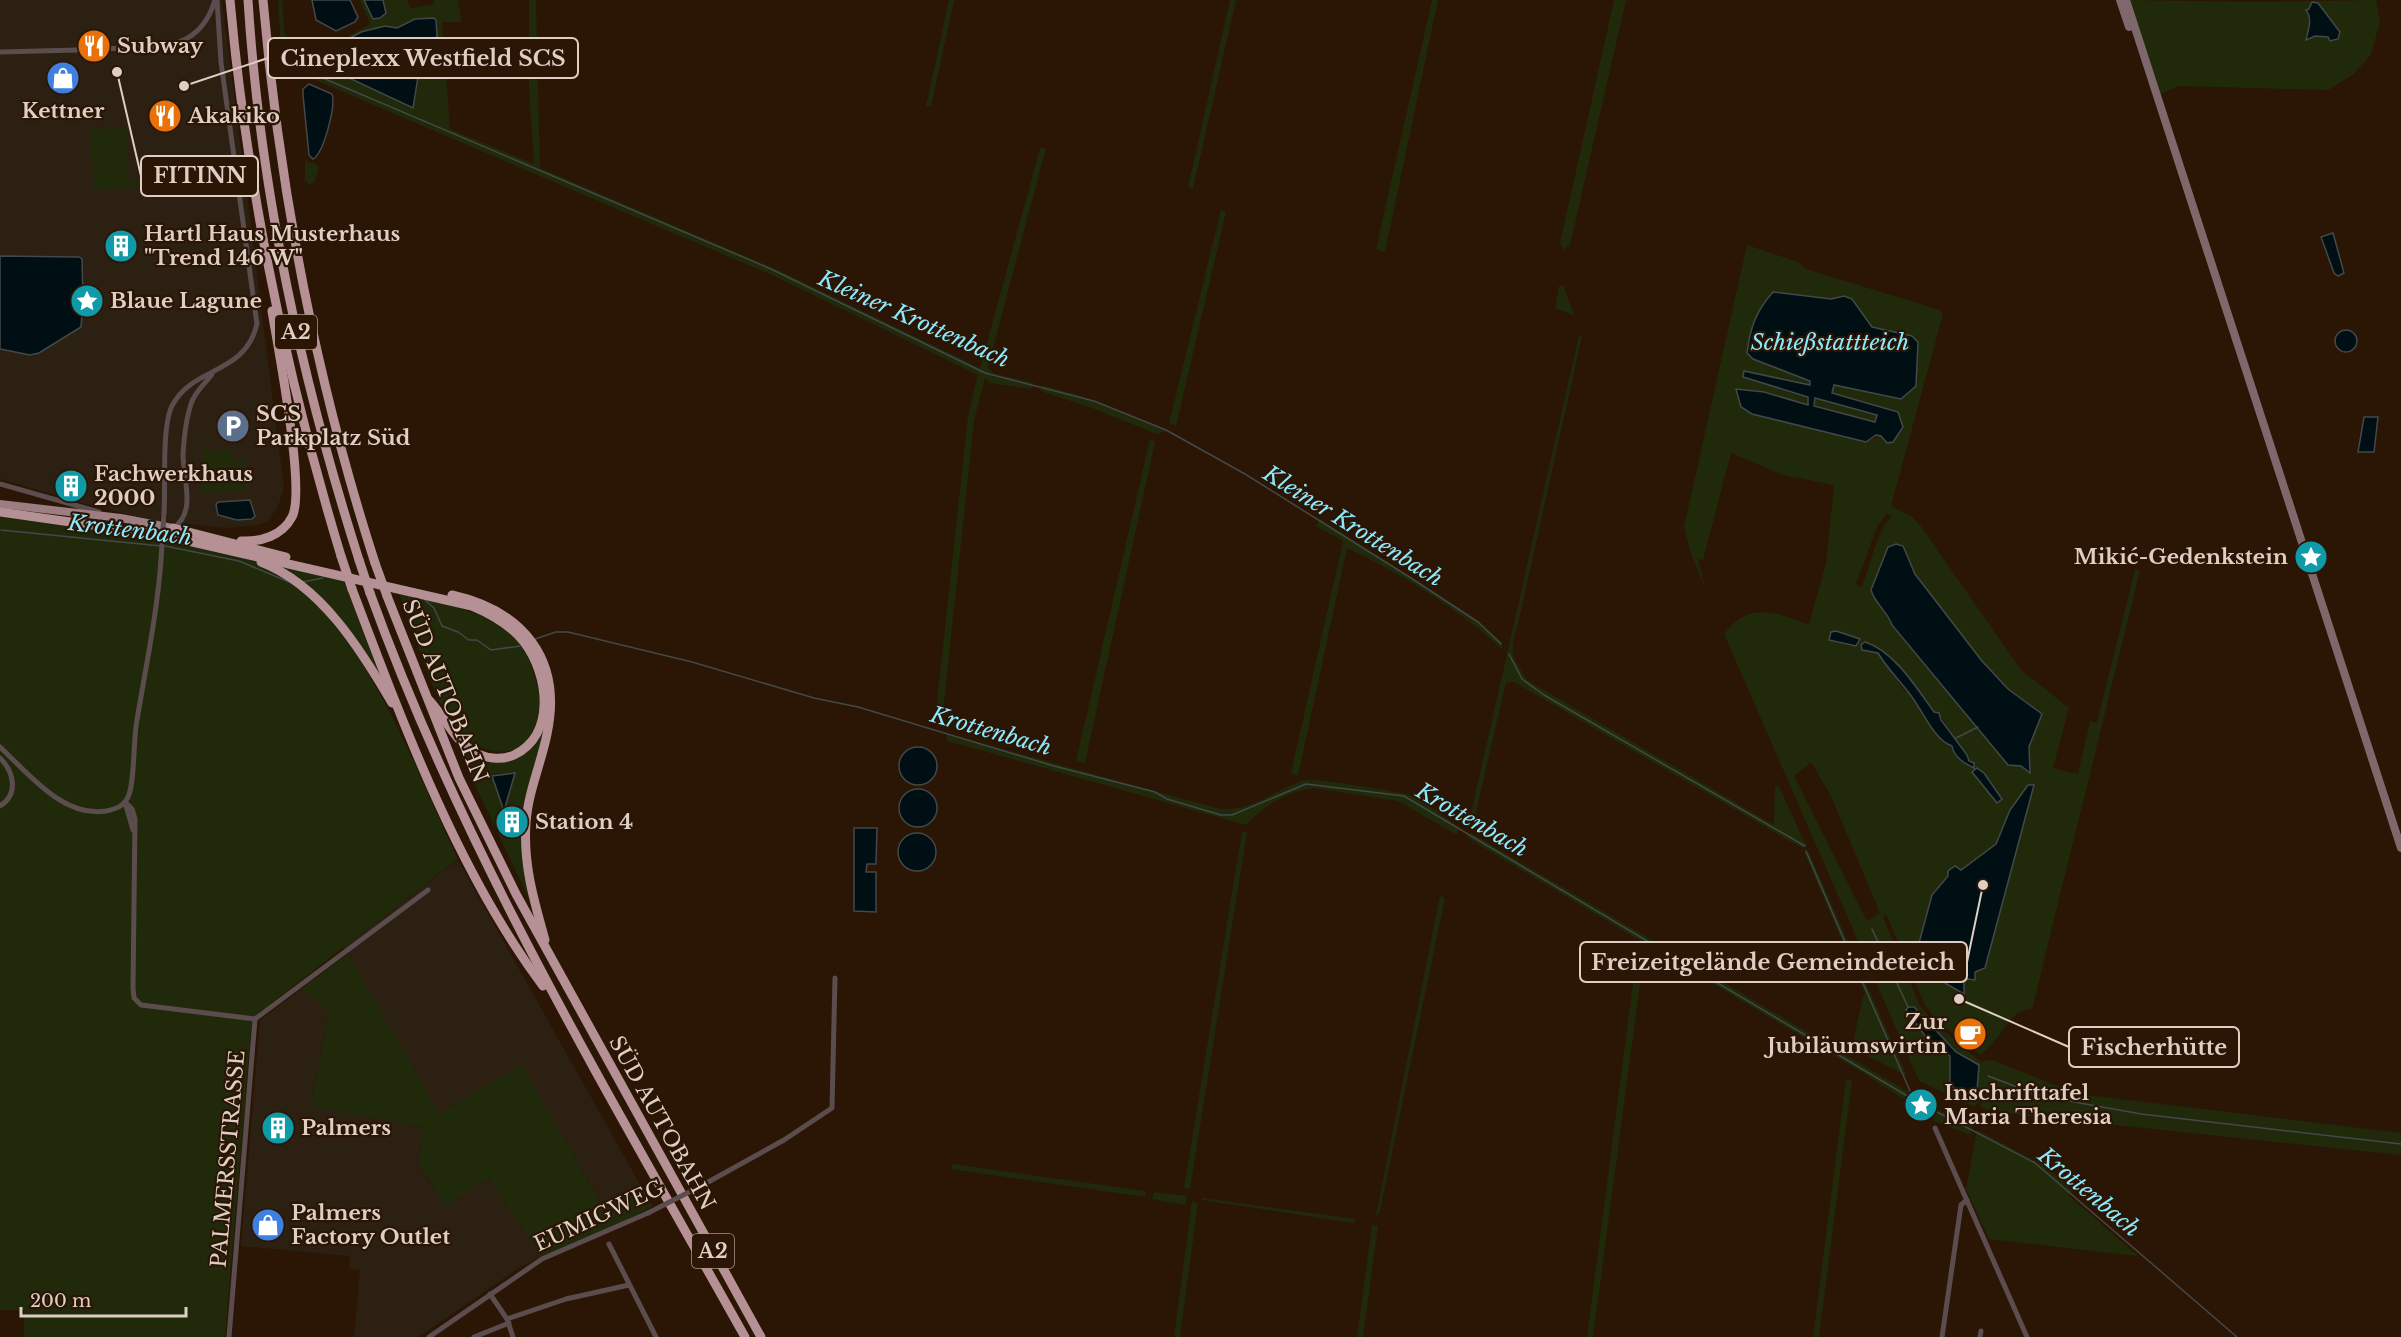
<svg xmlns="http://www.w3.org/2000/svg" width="2401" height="1337" font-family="'Libre Baskerville',serif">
<rect width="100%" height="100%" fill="#2b1505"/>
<g fill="#2b2011">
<polygon points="0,0 222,0 284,487 278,507 267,522 252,526 226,528 167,522 167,514 161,513 160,522 93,506 0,479"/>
<polygon points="458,860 642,1188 605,1210 522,1066 439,1113 343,947"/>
<polygon points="301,989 329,1011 311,1105 422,1127 419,1167 446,1206 488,1178 542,1256 522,1266 418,1337 354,1337 360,1270 349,1268 350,1256 241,1246 260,1020"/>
</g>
<g fill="#202a0b" fill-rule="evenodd">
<polygon points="278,0 282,0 286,47 281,52"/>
<path d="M 359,0 L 364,0 L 374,19 L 386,6 L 383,0 L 407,0 L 411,8 L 434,4 L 434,0 L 458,0 L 462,22 L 442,22 L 450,129 L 534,164 L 529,90 L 529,0 L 536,0 L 540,168 L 780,271 L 980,368 L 1040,148 L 1046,148 L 988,367 L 992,373 L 1034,383 L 1032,389 L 990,383 L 985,378 L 974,421 L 943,712 L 936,710 L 968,416 L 978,375 L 774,276 L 287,68 L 291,63 L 308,67 L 312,55 L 369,25 L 369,20 ZM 410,23 L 437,36 L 421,58 L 397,28 Z"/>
<polygon points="949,0 954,0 931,107 926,106"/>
<polygon points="1230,0 1236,0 1193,189 1188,187"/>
<polygon points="1432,0 1438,0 1385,252 1376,249"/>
<polygon points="1614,0 1626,0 1570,245 1563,250 1560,243"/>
<path d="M 2127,0 L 2254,2 L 2376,0 L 2380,22 L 2371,54 L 2354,74 L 2328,90 L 2179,86 L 2158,95 ZM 2309,9 L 2334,22 L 2340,32 L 2338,39 L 2314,36 L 2306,40 L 2310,27 L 2307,10 Z"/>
<polygon points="126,128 129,180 141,182 144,187 94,190 90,129"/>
<polygon points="305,160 319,166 315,181 310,185 305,180"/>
<polygon points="1221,210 1226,212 1176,426 1169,423"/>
<path d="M 1747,245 L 1798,262 L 1806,269 L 1940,310 L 1943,314 L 1891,506 L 1911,516 L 1920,525 L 2021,670 L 2069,708 L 2053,768 L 2078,774 L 2090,721 L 2097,723 L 2135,569 L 2140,571 L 2032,1009 C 2009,1008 1998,1045 1980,1055 L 1937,1021 L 1925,1005 L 1886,914 L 1883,917 L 1919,1004 L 1932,1021 L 1981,1062 L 1992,1060 L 2078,1094 L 2401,1133 L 2401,1155 L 2019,1115 L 1980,1108 L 1982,1099 L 1974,1107 L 1919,1081 L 1724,634 C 1749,600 1778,613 1809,625 L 1826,563 L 1834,485 L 1783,475 L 1731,453 L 1703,560 L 1698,559 L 1705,588 L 1691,554 L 1684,527 ZM 1794,294 L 1831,299 L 1845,296 L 1852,299 L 1872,327 L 1912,336 L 1901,399 L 1834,385 L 1832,393 L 1898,412 L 1881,436 L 1866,442 L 1752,414 L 1737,389 L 1764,392 L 1808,406 L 1809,397 L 1745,371 L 1810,386 L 1810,381 L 1753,359 ZM 1887,513 L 1891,517 C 1874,536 1872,565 1861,587 L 1856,584 L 1877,527 ZM 1903,546 L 1915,574 L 1982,661 L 2008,689 L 2042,713 L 2029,747 L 2030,773 L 1974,723 L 1916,651 C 1902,645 1884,610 1873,596 ZM 1880,647 L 1934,712 L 1939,713 L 1968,761 L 1947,744 L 1928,722 L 1914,699 L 1903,689 L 1878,653 ZM 1811,762 L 1831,796 L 1880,913 L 1867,921 L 1794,776 ZM 1914,1007 L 1956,1052 L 1979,1065 L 1951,1068 L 1950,1056 Z"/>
<polygon points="1563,285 1574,315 1555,308 1559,286"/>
<path d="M 1579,335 L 1582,336 L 1518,624 C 1509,654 1511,654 1527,680 L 1774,825 L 1775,787 L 1779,786 L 1806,846 L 1802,848 L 1514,682 L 1506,683 L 1475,816 L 1471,813 Z"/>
<polygon points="1042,385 1084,397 1166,431 1157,434 1092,408 1040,391"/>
<polygon points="1815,398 1877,415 1875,422 1813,406"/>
<polygon points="1150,439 1155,442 1085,763 1076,761"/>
<polygon points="203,446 208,446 208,451 232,449 233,461 245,460 248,489 201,494 198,463 204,462"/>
<path d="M 0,516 C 60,524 120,531 180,543 C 212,549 251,555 279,574 C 367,630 414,768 458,859 L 252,1018 L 225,1337 L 24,1337 L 24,1310 L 0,1310 Z"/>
<path d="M 1320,519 L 1478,621 L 1502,642 L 1502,649 C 1458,608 1401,574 1347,548 L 1298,776 L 1291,773 L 1343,541 L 1316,526 Z"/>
<polygon points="277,565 343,579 380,675 349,632"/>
<path d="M 399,594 C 437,603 484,609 514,636 C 524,644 528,656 532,668 C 537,682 541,697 539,712 C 532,762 483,762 456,728 C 433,701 413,629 399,594 Z"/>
<path d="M 547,719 L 526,798 L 531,903 L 452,736 L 481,758 C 522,754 527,758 547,719 Z"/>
<path d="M 945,733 L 1220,809 C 1251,812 1276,789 1305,780 C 1313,778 1404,792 1413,796 C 1429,804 1444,817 1459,827 L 1457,835 L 1398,801 L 1314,788 C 1289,791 1262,806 1246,825 L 948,741 Z"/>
<polygon points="1242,832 1247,832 1190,1189 1184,1188"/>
<polygon points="1471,833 1917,1097 1922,1111 1860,1071 1466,837"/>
<polygon points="1808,851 1907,1076 1852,1048 1862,1000 1865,994 1804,852"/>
<polygon points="1440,896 1445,898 1379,1215 1376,1215"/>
<polygon points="1637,952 1644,954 1593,1337 1587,1337"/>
<polygon points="348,954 439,1113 522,1065 604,1209 642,1188 653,1206 590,1239 542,1256 488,1178 446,1206 419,1166 422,1127 311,1106 329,1011 301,989"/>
<polygon points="1846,1079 1852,1080 1819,1337 1813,1337"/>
<polygon points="1930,1106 1973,1127 1970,1135 1934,1121"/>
<polygon points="1977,1130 2045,1166 2073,1191 2068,1195 2138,1256 1989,1239 1966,1189"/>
<polygon points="952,1164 1146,1191 1145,1197 951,1169"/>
<polygon points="1154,1192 1187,1196 1185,1205 1152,1199"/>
<polygon points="1202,1198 1355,1219 1354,1223 1202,1200"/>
<polygon points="1192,1201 1198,1203 1180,1337 1174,1337"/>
<polygon points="1372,1225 1378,1226 1363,1337 1357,1337"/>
</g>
<g fill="#000f14" stroke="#434849" stroke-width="1.5" fill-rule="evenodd">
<polygon points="312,0 350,0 358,17 355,22 336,31 316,20"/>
<polygon points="364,0 383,0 386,13 380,18 373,19"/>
<path d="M 2312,2 L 2318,3 L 2340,32 L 2338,39 L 2330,41 L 2328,37 L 2315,36 L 2306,40 C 2308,30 2313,19 2306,10 L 2309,9 Z"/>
<polygon points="434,18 436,20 437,36 421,58 413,108 315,62 318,56 361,32 385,26 397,28 415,19"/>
<path d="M 309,84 L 332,94 C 336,105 324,153 313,159 L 309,155 L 303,95 L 303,89 Z"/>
<polygon points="2333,233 2344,273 2338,276 2334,273 2321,237"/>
<polygon points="0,256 79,257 82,259 83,301 81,327 39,353 30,355 0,349"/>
<path d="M 1773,292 L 1831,299 L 1844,296 L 1852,299 L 1872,327 L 1912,336 L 1918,342 L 1916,386 L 1901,399 L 1834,385 L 1832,393 L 1898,412 L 1903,427 L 1893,442 L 1887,443 L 1881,436 L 1876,435 L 1866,442 L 1752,414 L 1741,407 L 1736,389 L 1764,392 L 1808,405 L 1808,397 L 1743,377 L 1744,371 L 1810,385 L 1810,381 L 1753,359 L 1747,353 C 1750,328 1756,311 1773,292 ZM 1815,398 L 1877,415 L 1875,422 L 1814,406 Z"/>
<circle cx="2346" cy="341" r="11"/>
<polygon points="2364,417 2378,417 2374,452 2358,452"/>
<polygon points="250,500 255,516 252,519 237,520 218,515 216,505 218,502"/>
<path d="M 1896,544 L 1903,546 L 1915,574 L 1982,661 L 2008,689 L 2042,714 L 2029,747 L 2030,773 L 2021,766 L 2008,765 L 1892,625 C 1888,612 1875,604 1871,590 L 1888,547 Z"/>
<polygon points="1836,631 1860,639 1856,646 1829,640 1831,632"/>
<path d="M 1865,642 C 1894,651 1916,687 1934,712 L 1939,713 L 1941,720 L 1967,755 L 1969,761 L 1974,763 L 1974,768 C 1966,764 1954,758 1952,746 C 1935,740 1924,714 1914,700 C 1904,685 1888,670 1878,653 L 1862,650 L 1861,645 Z"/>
<circle cx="918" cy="766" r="19"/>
<polygon points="1977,768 1984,773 2002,799 1997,803 1972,772"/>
<polygon points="515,773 504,811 492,776"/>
<polygon points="2028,785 2034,785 1985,968 1975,972 1975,980 1968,979 1964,981 1964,994 1938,979 1939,974 1931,966 1922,964 1916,954 1932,895 1948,876 1948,871 1955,866 1961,870 1996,844 2010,810"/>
<circle cx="918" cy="808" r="19"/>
<polygon points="854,828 877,828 876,864 867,864 866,872 876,872 876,912 854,911"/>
<circle cx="917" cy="852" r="19"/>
<polygon points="1908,1007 1914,1007 1956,1052 1979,1065 1977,1091 1973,1094 1950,1086 1950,1056 1926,1037 1906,1010"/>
</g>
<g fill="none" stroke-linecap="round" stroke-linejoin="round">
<g stroke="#434849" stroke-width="1.5">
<polyline points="290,64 771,269 985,373 1094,401 1166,430 1245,474 1411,578 1478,622 1501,644"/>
<polyline points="1,530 161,546"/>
<polyline points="165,546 239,561 289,582"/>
<polyline points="303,582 323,578"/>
<polyline points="425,600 434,608 442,626 458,632 469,640 477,640 491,650 520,646"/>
<polyline points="535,639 556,632 568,632 692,662 814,698 858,707 1054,766 1155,792 1167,799 1221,815 1232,815 1306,784 1404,796 1914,1100 2035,1163 2237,1337"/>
<polyline points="1509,654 1522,679 1544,695 1805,846"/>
<polyline points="1956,738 1978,727"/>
<polyline points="1806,851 1851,956"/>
<polyline points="1872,929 1908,1007"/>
<polyline points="1852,958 1914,1100"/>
<polyline points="1988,1076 2041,1096 2141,1114 2401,1144"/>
</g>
<polyline stroke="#463122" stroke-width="5" stroke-dasharray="5 2.5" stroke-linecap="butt" points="77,50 102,49"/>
<g stroke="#5b4c4e" stroke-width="5">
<path d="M 102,49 C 150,46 198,57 215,0"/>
<polyline points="0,52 77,50"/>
<polyline points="0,484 99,512"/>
<path d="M 164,513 C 166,487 161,424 173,404 C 194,366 245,375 257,324 L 221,62 L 217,0"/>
<path d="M 173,528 C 197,513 183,478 183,454 C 184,438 186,419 191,404 C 195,391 205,384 212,374"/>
<path d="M 0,747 C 28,773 63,818 106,811 C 116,809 124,806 128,797 C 135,783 133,739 137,720 C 146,666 157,614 161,560"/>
<path d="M 0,758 C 14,772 19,794 0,806"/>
<polyline points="125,802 132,809 135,819 133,988 134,998 141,1005 255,1019 428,890"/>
<polyline points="125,802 133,830"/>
<polyline points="1935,1128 2027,1337"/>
<polyline points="701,1186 784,1140 832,1108 835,978"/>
<polyline points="609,1244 656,1337"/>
<polyline points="490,1294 507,1319 513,1337"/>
<polyline points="507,1319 566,1299 629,1285"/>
<polyline points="229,1337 255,1019"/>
<polyline points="429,1337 542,1259 648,1213"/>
<polyline points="474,1337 509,1323"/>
<polyline points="1942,1337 1961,1205 1967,1200"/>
<polyline points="1980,1337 1981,1331"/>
</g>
<g stroke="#7f686b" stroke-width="8">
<polyline points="2120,0 2129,27"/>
<polyline points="2126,0 2401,848"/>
</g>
<polyline stroke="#9c7d81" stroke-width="8" points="0,504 121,518 173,528"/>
<g stroke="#b59095" stroke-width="9">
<path d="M 230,0 C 247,189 286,375 341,556"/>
<path d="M 248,0 C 260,191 301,378 359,560"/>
<path d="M 263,0 C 280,194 315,377 375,563"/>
<path d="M 0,512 L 162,535 L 472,606 C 491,614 511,625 524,642 C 549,675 556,735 514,755 C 503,760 489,759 478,754 C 454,742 446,718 429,700"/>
<polyline points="173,528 286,557"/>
<path d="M 241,541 C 261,542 282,536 292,517 C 306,491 278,348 272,311"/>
<path d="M 261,562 C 321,585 361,650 392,703"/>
<path d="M 352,589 C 402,721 458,873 543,986"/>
<path d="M 370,593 C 465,856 609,1094 745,1337"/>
<path d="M 452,595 C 523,611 563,659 547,734 C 541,764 528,792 526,823 C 523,864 534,901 545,940"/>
<polyline points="387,596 459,778 516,894 761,1337"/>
</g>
<g stroke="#5b4c4e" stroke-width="5">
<polyline points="161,560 164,513"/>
<polyline points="648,1213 701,1186"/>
</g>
<g stroke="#b59095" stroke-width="9">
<polyline points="341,556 352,589"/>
<polyline points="359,560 370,593"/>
<polyline points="375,563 387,596"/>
</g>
</g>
<defs>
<symbol id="restaurant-disc" viewBox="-11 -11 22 22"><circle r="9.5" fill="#e8710a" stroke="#2b1505"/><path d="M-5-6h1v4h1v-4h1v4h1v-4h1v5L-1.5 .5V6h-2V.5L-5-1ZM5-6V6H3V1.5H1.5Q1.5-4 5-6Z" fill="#fff"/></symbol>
<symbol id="shop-disc" viewBox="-11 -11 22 22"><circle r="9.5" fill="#3f7fe0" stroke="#2b1505"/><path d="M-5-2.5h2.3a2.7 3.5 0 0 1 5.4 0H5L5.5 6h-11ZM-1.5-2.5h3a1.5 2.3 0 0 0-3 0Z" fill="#fff"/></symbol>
<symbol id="building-disc" viewBox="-11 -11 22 22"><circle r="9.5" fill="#0f9aa8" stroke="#2b1505"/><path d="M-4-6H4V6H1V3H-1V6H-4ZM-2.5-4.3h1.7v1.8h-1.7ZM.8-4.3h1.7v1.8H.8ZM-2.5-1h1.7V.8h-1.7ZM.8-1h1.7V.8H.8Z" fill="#fff"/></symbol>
<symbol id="sight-disc" viewBox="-11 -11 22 22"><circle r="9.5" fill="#0f9aa8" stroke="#2b1505"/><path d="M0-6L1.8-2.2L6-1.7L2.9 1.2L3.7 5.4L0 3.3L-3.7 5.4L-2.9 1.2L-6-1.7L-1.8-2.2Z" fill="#fff"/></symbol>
<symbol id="parking-disc" viewBox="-11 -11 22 22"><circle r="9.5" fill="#5c6f8a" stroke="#2b1505"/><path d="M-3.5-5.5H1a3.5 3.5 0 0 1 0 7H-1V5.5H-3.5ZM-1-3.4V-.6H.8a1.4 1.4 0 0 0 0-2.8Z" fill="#fff"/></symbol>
<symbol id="cafe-disc" viewBox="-11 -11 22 22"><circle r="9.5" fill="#e8710a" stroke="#2b1505"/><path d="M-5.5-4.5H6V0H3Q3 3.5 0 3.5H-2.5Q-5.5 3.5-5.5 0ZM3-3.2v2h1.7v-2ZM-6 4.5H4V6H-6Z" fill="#fff"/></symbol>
</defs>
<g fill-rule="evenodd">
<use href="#restaurant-disc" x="75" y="27" width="38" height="38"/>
<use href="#shop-disc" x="44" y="59" width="38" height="38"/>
<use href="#restaurant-disc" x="146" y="97" width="38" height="38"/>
<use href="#building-disc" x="102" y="227" width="38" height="38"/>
<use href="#sight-disc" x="68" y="282" width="38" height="38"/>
<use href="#parking-disc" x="214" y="407" width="38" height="38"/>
<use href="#building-disc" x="52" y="467" width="38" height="38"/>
<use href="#sight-disc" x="2292" y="538" width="38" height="38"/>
<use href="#building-disc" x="493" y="803" width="38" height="38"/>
<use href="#cafe-disc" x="1951" y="1015" width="38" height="38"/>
<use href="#sight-disc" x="1902" y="1086" width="38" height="38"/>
<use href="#building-disc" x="259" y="1109" width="38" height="38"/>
<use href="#shop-disc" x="249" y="1206" width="38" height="38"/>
</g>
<g text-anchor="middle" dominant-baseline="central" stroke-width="4.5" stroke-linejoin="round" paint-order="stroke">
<g fill="#2b1505" stroke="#a8968b" stroke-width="1.5">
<rect x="275" y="315" width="42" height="34" rx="4.5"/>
<rect x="692" y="1234" width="42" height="34" rx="4.5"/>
</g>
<g font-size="20" font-weight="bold" fill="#decec4">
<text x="296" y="332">A2</text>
<text x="713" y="1251">A2</text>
</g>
<g font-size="21" font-weight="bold" fill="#decec4" stroke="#2b1505" text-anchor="start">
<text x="117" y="46">Subway</text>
<text x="63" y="111" text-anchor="middle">Kettner</text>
<text x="188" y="116">Akakiko</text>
<text x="144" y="234">Hartl Haus Musterhaus<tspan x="144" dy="24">"Trend 146 W"</tspan></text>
<text x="110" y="301">Blaue Lagune</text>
<text x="256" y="414">SCS<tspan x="256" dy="24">Parkplatz Süd</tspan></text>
<text x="94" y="474">Fachwerkhaus<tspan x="94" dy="24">2000</tspan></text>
<text x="2288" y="557" text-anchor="end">Mikić-Gedenkstein</text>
<text x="535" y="822">Station 4</text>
<text x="1947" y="1022" text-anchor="end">Zur<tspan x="1947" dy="24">Jubiläumswirtin</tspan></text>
<text x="1944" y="1093">Inschrifttafel<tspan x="1944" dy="24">Maria Theresia</tspan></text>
<text x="301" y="1128">Palmers</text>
<text x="291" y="1213">Palmers<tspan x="291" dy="24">Factory Outlet</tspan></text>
</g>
<g font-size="21" fill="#decec4" stroke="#2b1505">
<text transform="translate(445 691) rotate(68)">SÜD AUTOBAHN</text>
<text transform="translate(662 1123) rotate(61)">SÜD AUTOBAHN</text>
<text transform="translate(228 1159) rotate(-85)">PALMERSSTRASSE</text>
<text transform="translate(599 1216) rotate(-25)">EUMIGWEG</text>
</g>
<g font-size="22" font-style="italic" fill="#8ce9fd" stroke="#2b1505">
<text transform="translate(914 319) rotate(24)">Kleiner Krottenbach</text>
<text x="1830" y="342">Schießstattteich</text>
<text transform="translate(1353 526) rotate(32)">Kleiner Krottenbach</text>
<text transform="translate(130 530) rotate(7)">Krottenbach</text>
<text transform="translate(991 731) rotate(16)">Krottenbach</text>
<text transform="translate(1472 820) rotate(30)">Krottenbach</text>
<text transform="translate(2089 1192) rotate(40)">Krottenbach</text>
</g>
</g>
<path fill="none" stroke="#decec4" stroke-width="2" d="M184 86L268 58M117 72L141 176M1983 885L1967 962M1959 999L2069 1047"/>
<g fill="#decec4" stroke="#2b1505" stroke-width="2">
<circle cx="184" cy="86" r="6"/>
<circle cx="117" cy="72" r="6"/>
<circle cx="1983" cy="885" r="6"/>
<circle cx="1959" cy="999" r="6"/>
</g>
<g fill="#2b1505" stroke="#decec4" stroke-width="2">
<rect x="268" y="38" width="310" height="40" rx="6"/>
<rect x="141" y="156" width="117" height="40" rx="6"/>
<rect x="1580" y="942" width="387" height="40" rx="6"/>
<rect x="2069" y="1027" width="170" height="40" rx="6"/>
</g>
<g font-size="22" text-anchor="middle" font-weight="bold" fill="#decec4">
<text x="423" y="66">Cineplexx Westfield SCS</text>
<text x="200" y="183">FITINN</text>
<text x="1773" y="970">Freizeitgelände Gemeindeteich</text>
<text x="2154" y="1055">Fischerhütte</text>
</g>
<path d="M21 1307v9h165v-9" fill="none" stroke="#decec4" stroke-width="3"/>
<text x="30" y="1307" font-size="18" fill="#decec4" stroke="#2b1505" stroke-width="4.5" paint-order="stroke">200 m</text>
</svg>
